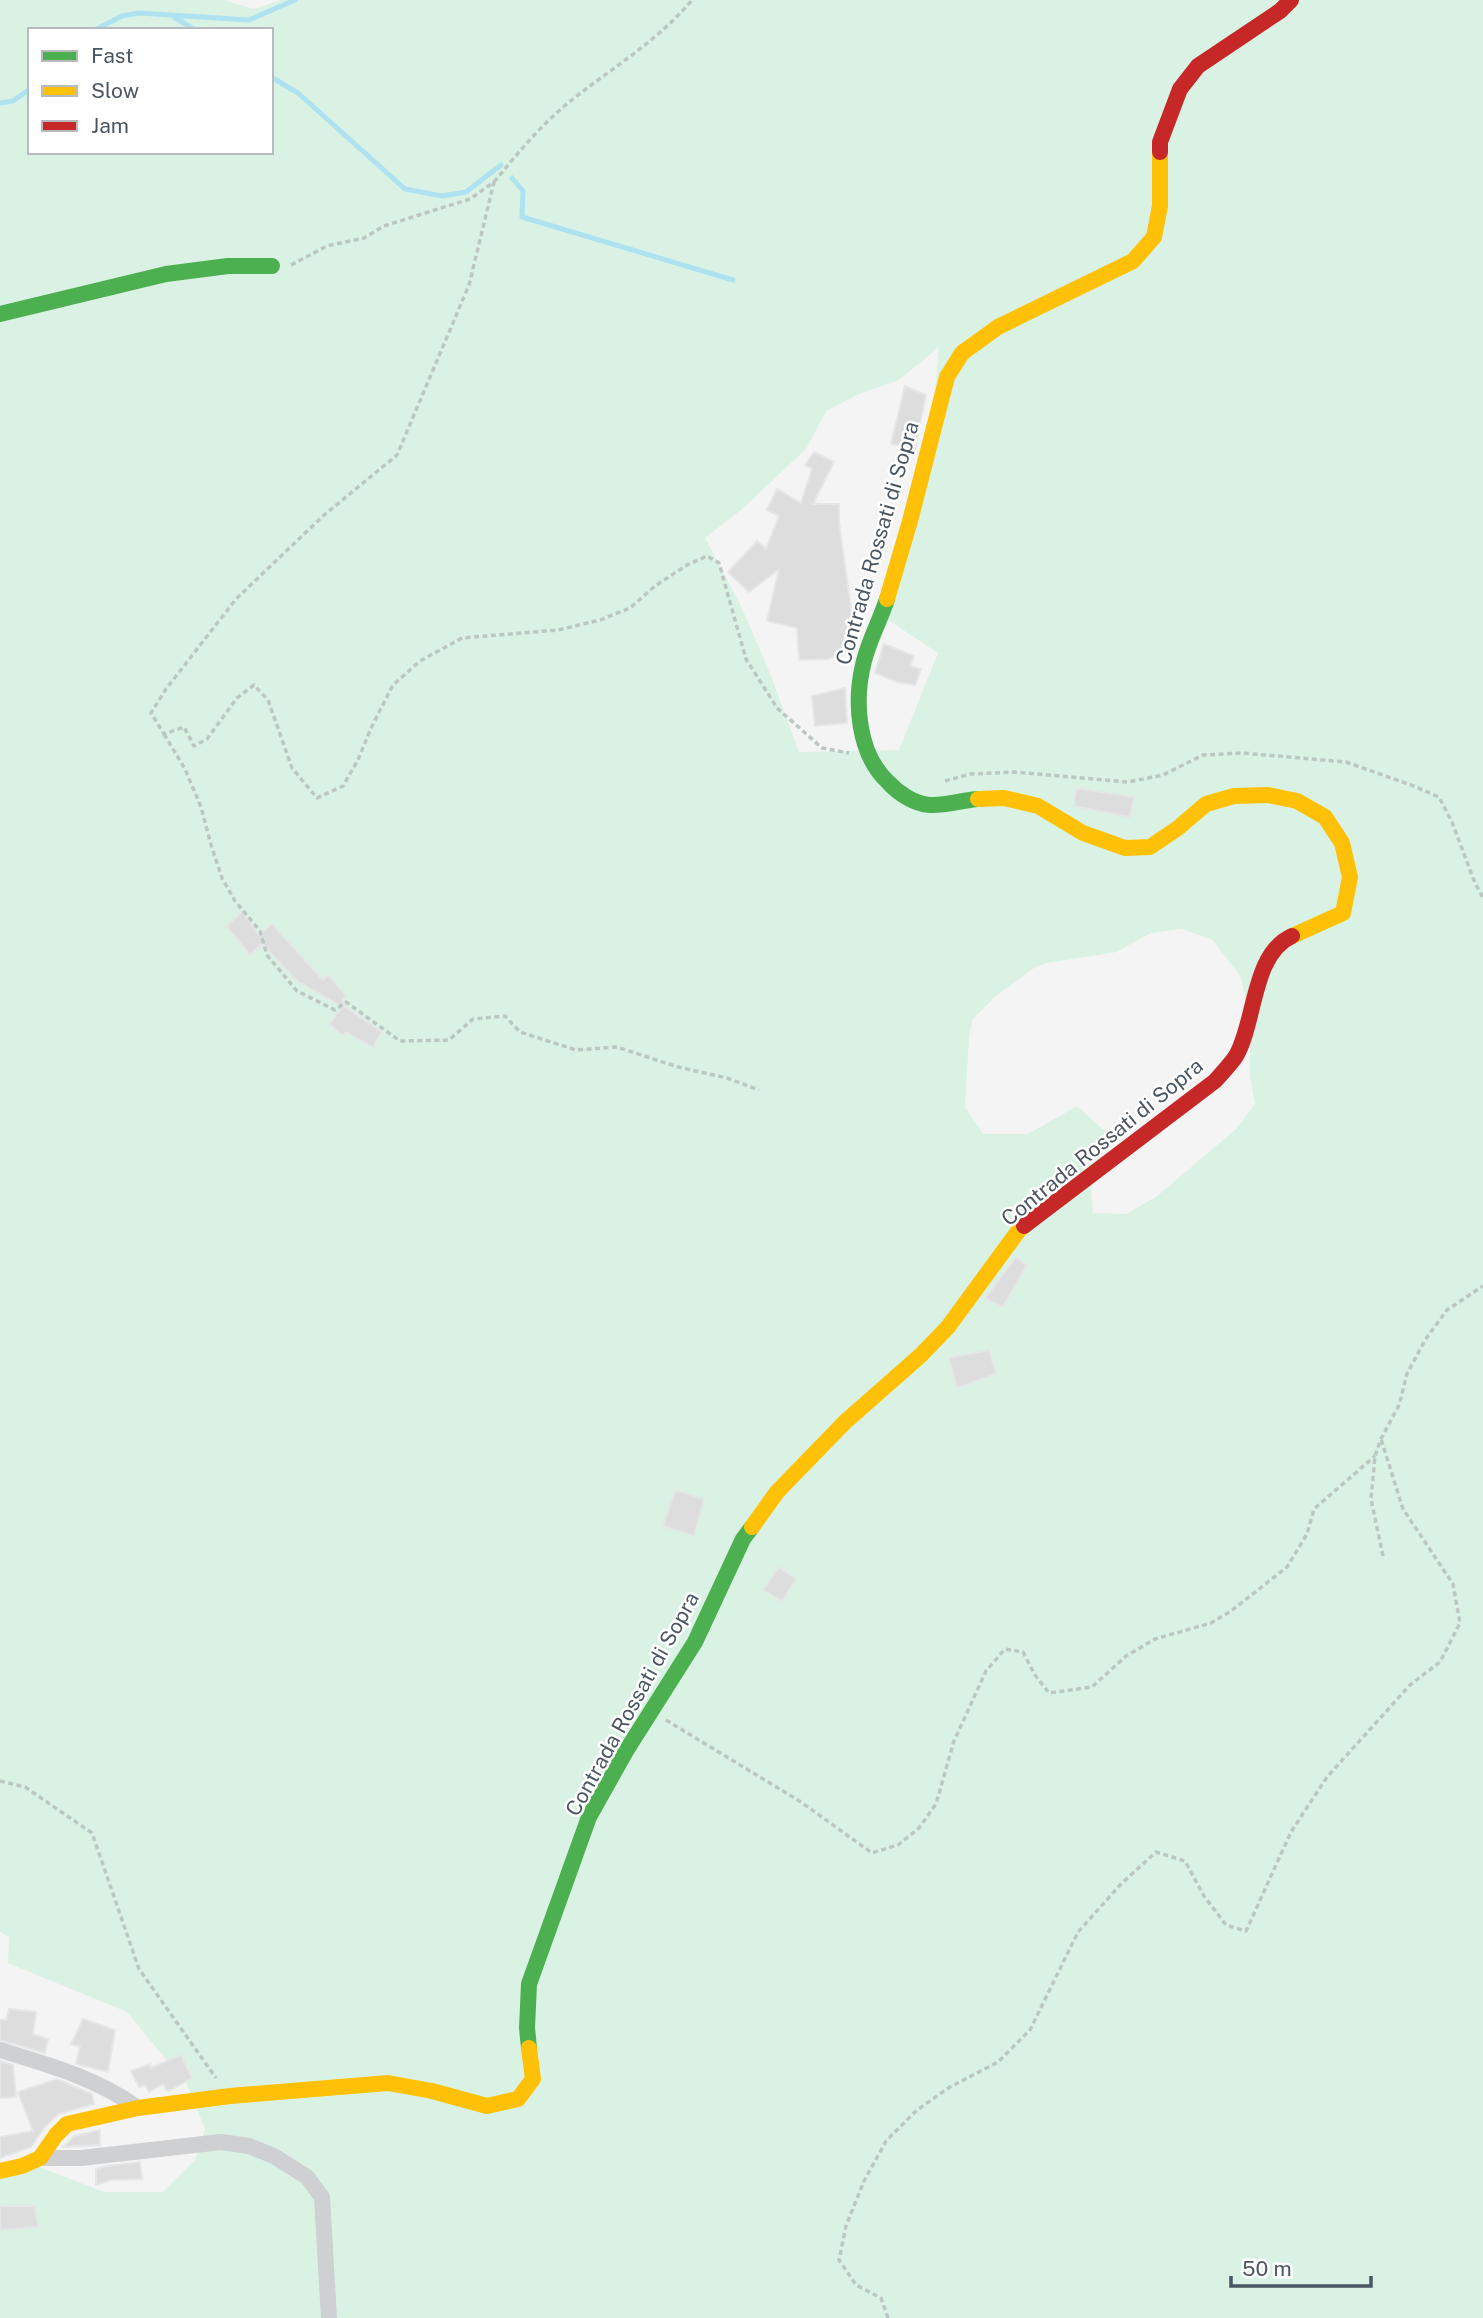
<svg xmlns="http://www.w3.org/2000/svg" width="1483" height="2318" font-family="'Public Sans',sans-serif">
<rect width="100%" height="100%" fill="#f4f4f4"/>
<path fill="#d9f2e3" fill-rule="evenodd" d="M 0,0 L 223,0 L 254,9 L 281,0 L 1483,0 L 1483,2318 L 0,2318 L 0,2177 L 37,2166 L 104,2192 L 163,2192 L 195,2160 L 205,2129 L 187,2085 L 127,2012 L 8,1963 L 9,1937 L 0,1932 ZM 30,30 L 271,30 L 271,152 L 30,152 ZM 939,347 L 932,427 L 882,616 L 938,653 L 899,750 L 799,752 L 769,671 L 740,604 L 705,538 L 742,509 L 806,449 L 826,411 L 859,394 L 899,380 ZM 1182,929 L 1213,940 L 1240,976 L 1250,1012 L 1250,1076 L 1255,1104 L 1236,1129 L 1156,1197 L 1126,1214 L 1093,1213 L 1091,1185 L 1107,1133 L 1077,1106 L 1028,1134 L 983,1134 L 965,1107 L 969,1037 L 972,1020 L 997,995 L 1034,968 L 1047,963 L 1116,952 L 1151,933 Z"/>
<g fill="none" stroke-linecap="round" stroke-linejoin="round">
<g stroke="#aee2f0" stroke-width="5">
<polyline points="174,17 195,30"/>
<polyline points="95,30 122,16 139,13 249,20 295,0"/>
<polyline points="271,77 298,93 405,189 442,196 466,192 501,165"/>
<polyline points="0,103 13,101 30,89"/>
<polyline points="512,178 523,191 522,217 733,280"/>
</g>
</g>
<g fill="#ddddde" stroke="#e5e6e7" stroke-width="2">
<polygon points="905,386 926,395 915,449 891,444"/>
<polygon points="814,452 834,462 813,504 839,504 839,523 856,644 853,651 828,659 799,660 797,628 767,621 779,569 749,592 728,572 757,541 766,549 779,516 767,510 777,489 801,503 812,469 805,465"/>
<polygon points="884,644 914,656 910,666 921,669 915,685 897,682 875,673"/>
<polygon points="845,688 847,723 815,726 812,696"/>
<polygon points="1076,788 1134,797 1130,817 1074,806"/>
<polygon points="242,912 259,935 272,924 323,980 328,975 346,995 342,1001 345,1005 344,1006 382,1032 373,1047 346,1032 343,1036 329,1024 342,1007 301,983 300,984 262,944 250,955 226,926"/>
<polygon points="1016,1257 1027,1265 1003,1307 985,1298"/>
<polygon points="989,1350 996,1374 957,1388 949,1358"/>
<polygon points="675,1490 704,1499 694,1536 663,1526"/>
<polygon points="779,1567 796,1579 782,1601 763,1590"/>
<polygon points="9,2009 36,2012 33,2034 48,2039 45,2053 0,2040 0,2020 6,2020"/>
<polygon points="83,2019 115,2030 108,2072 76,2064 80,2047 71,2044"/>
<polygon points="181,2055 192,2078 171,2090 167,2091 163,2084 149,2092 145,2085 139,2087 131,2071 150,2064 151,2068"/>
<polygon points="0,2061 13,2065 16,2097 0,2098"/>
<polygon points="57,2079 92,2094 94,2104 58,2114 45,2127 31,2147 0,2158 0,2137 33,2131 18,2092"/>
<polygon points="100,2130 100,2145 63,2147 74,2136"/>
<polygon points="140,2162 142,2179 110,2180 96,2185 96,2169 106,2166"/>
<polygon points="0,2206 35,2206 38,2227 0,2230"/>
</g>
<g fill="none" stroke-linecap="round" stroke-linejoin="round">
<g stroke="#bcc7c4" stroke-width="3.5" stroke-dasharray="5 3.5" stroke-linecap="butt">
<path d="M 494,182 C 517,154 539,127 568,103 C 610,69 657,42 692,0"/>
<polyline points="291,265 327,246 364,238 384,226 470,199 494,182 469,285 397,455 323,516 236,599 166,689 151,713 164,734 184,727 194,746 207,739 237,698 254,685 268,700 292,768 317,798 343,786 358,760 371,728 393,685 420,661 462,638 558,630 600,620 630,608 655,586 687,565 707,556 719,563 746,659 777,708 822,748 849,753"/>
<polyline points="164,734 185,769 201,807 211,845 222,878 235,901 260,931 267,955 297,991 335,1010 346,1002 400,1041 449,1040 473,1019 505,1016 520,1032 576,1050 617,1047 678,1067 727,1078 759,1090"/>
<polyline points="945,781 970,774 1015,772 1128,782 1163,775 1203,755 1242,753 1346,762 1411,785 1439,797 1452,822 1475,883 1483,898"/>
<polyline points="1383,1556 1371,1499 1375,1456 1381,1439 1399,1405 1407,1374 1425,1340 1447,1310 1483,1286"/>
<polyline points="666,1720 801,1802 872,1853 898,1845 919,1828 936,1804 954,1741 986,1671 1005,1649 1023,1652 1035,1675 1049,1693 1092,1687 1126,1656 1155,1639 1211,1623 1231,1611 1287,1567 1307,1534 1314,1509 1375,1456"/>
<polyline points="0,1781 25,1787 92,1833 139,1969 216,2078"/>
<polyline points="888,2318 881,2298 856,2285 839,2260 846,2226 864,2181 886,2141 917,2110 950,2087 998,2062 1030,2030 1078,1932 1121,1884 1156,1852 1185,1861 1204,1896 1226,1925 1246,1931 1291,1832 1327,1777 1410,1685 1440,1662 1460,1623 1453,1584 1403,1509 1381,1439"/>
</g>
<g stroke="#ced0d2" stroke-width="16">
<path d="M 0,2050 C 49,2065 96,2078 138,2108"/>
<polyline points="40,2158 81,2158 221,2142 249,2146 274,2156 307,2177 322,2197 329,2318"/>
</g>
<g stroke="#4caf50" stroke-width="16">
<polyline points="0,314 166,274 228,266 272,266"/>
<path d="M 887,599 C 880,621 868,642 863,665 C 854,703 858,754 888,782 C 898,793 914,804 930,805 C 945,806 963,800 978,799"/>
<polyline points="529,2048 527,2028 529,1984 589,1817 626,1751 695,1642 743,1539 752,1527"/>
</g>
<g stroke="#ffc107" stroke-width="16">
<polyline points="887,599 910,521 947,377 962,353 998,327 1133,261 1154,237 1160,206 1160,152"/>
<polyline points="978,799 1004,798 1038,806 1083,833 1125,848 1150,847 1178,828 1206,804 1234,796 1268,795 1297,801 1325,817 1342,843 1350,877 1343,913 1292,936"/>
<polyline points="752,1527 777,1492 845,1422 921,1355 948,1327 1019,1230 1024,1226"/>
<polyline points="0,2171 22,2166 40,2158 56,2135 67,2124 138,2108 230,2096 388,2083 432,2091 487,2106 518,2099 533,2079 529,2048"/>
</g>
<g stroke="#c62828" stroke-width="16">
<polyline points="1160,152 1160,142 1180,89 1198,66 1280,11 1291,0"/>
<path d="M 1024,1226 L 1215,1081 C 1222,1073 1230,1065 1236,1056 C 1256,1021 1252,954 1292,936"/>
</g>
</g>
<g text-anchor="middle" dominant-baseline="central" stroke-width="5" stroke-linejoin="round" paint-order="stroke">
<g font-size="21" fill="#4a5661" stroke="#fff">
<text transform="translate(877 543) rotate(-74)">Contrada Rossati di Sopra</text>
<text transform="translate(1102 1142) rotate(-39)">Contrada Rossati di Sopra</text>
<text transform="translate(632 1704) rotate(-61)">Contrada Rossati di Sopra</text>
</g>
</g>
<rect x="28" y="28" width="245" height="126" fill="#ffffff" stroke="#b7bbc0" stroke-width="2"/>
<rect x="42" y="51" width="35" height="10" fill="#4caf50" stroke="#b7bbc0" stroke-width="2"/>
<text x="91" y="63" font-size="21" fill="#4a5661">Fast</text>
<rect x="42" y="86" width="35" height="10" fill="#ffc107" stroke="#b7bbc0" stroke-width="2"/>
<text x="91" y="98" font-size="21" fill="#4a5661">Slow</text>
<rect x="42" y="121" width="35" height="10" fill="#c62828" stroke="#b7bbc0" stroke-width="2"/>
<text x="91" y="133" font-size="21" fill="#4a5661">Jam</text>
<path d="M1231 2276v10h140v-10" fill="none" stroke="#4a5661" stroke-width="3.5"/>
<text x="1242" y="2276" font-size="21" fill="#4a5661" stroke="#ffffff" stroke-width="5" paint-order="stroke">50 m</text>
</svg>
